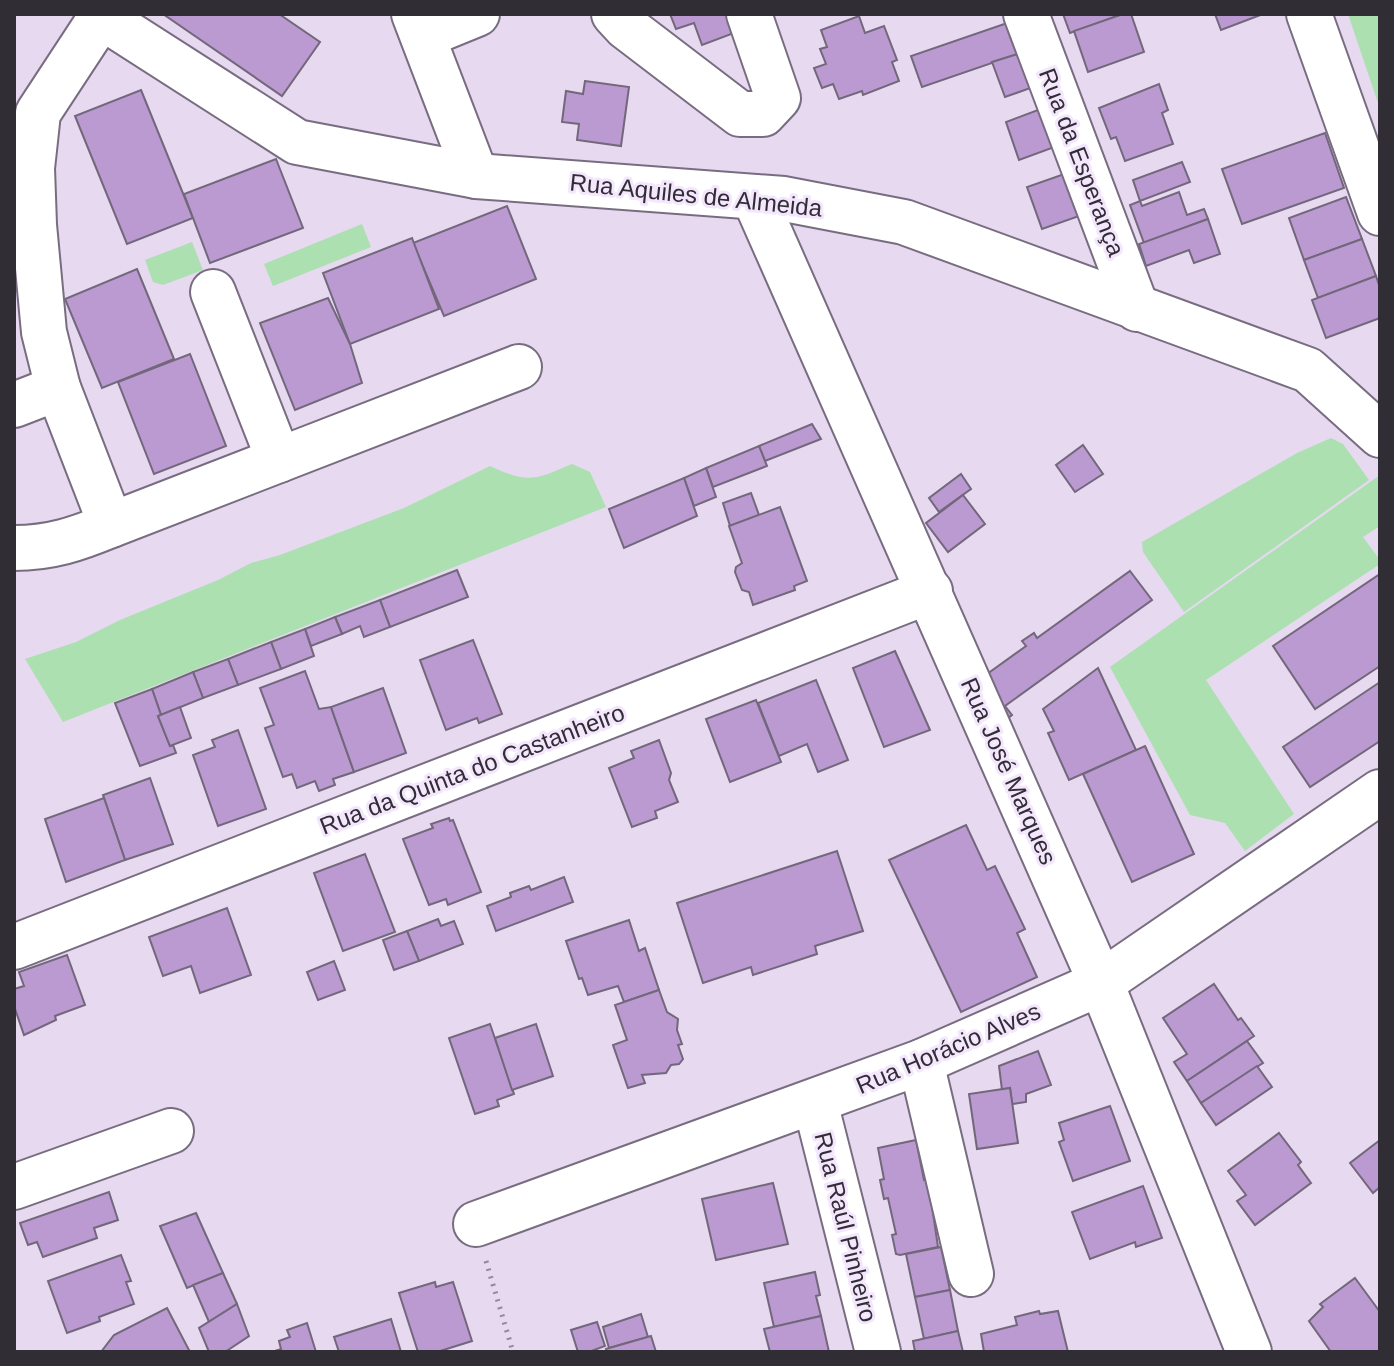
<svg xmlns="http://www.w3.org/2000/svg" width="1394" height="1366" font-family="Arial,sans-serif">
<rect width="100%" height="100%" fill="#e6d9f0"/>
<g fill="#ace0b1">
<polygon points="1348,14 1380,14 1380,109"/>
<polygon points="362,224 371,247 273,286 264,264"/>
<polygon points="192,242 203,270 163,285 153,282 145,260"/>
<polygon points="1331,438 1343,444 1369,480 1184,612 1143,552 1142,542 1297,453"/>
<path d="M 572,464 L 590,472 L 606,507 L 63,722 L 25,659 L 76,642 L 120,620 L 218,580 L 251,563 L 280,555 L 404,508 L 490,466 C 529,484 534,480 572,464 Z"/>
<polygon points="1380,475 1380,526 1363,537 1380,560 1380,564 1206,680 1294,814 1245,851 1225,823 1190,815 1110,667"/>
</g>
<g fill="#ba9ad1" stroke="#72677b" stroke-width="2">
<polygon points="163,14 279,14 320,42 282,96"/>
<polygon points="670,14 727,14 734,33 702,45 694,23 676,29"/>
<polygon points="1063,14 1123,14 1070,33"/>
<polygon points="1123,14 1131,14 1144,52 1088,72 1074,31"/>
<polygon points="1215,14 1263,14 1221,30"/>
<polygon points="859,16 865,33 884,26 897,60 892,62 899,81 863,95 862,91 839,99 833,84 822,88 814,68 826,64 820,49 827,47 821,30"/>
<polygon points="1013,21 1024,52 922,87 911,56"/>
<polygon points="1024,52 1036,86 1005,97 992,62"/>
<polygon points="585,81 629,87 621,146 577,140 579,124 562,122 566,91 583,94"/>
<polygon points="1159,84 1168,110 1162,113 1173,144 1125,161 1116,137 1111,139 1099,108"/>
<polygon points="141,90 193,218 127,244 75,116"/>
<polygon points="1046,107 1060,145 1019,160 1006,122"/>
<polygon points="1325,133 1344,188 1242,224 1222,169"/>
<polygon points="276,159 303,228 210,263 184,194"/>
<polygon points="1182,162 1190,182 1140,201 1133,180"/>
<polygon points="1070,172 1085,214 1042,229 1027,187"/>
<polygon points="1179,192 1187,215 1204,209 1208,219 1144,243 1130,205 1140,201 1142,206"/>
<polygon points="1346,197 1362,239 1304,260 1289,218"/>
<polygon points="507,206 536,279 444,316 413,243"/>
<polygon points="1208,219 1220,254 1194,263 1189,250 1146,266 1139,244"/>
<polygon points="412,238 439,309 350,344 323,273"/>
<polygon points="1362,239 1376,276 1318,298 1304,260"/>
<polygon points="137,269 174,359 102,388 65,299"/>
<polygon points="1376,276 1380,288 1380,318 1326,338 1312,300"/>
<polygon points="328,298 350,344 362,383 295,410 260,323"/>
<polygon points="190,354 226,446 154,474 118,382"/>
<polygon points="812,424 821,439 765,461 759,446"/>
<polygon points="1083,445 1103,474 1075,492 1056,465"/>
<polygon points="759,446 767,466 713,487 706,468"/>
<polygon points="706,468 716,497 694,506 684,478"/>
<polygon points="961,474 971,489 939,512 929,498"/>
<polygon points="684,478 697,516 624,548 609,509"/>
<polygon points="751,493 759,515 730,526 723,503"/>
<polygon points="963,495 985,524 948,552 926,523"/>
<polygon points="780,507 807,581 794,586 795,590 753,605 749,592 742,590 735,572 736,567 742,563 729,526"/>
<polygon points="457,570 468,597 390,627 380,600"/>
<polygon points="1130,571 1152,600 1005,706 1012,715 1004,721 976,682 1026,646 1022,641 1034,633 1037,638"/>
<polygon points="1380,574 1380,666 1315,709 1273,646"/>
<polygon points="380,600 390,627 364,637 360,626 342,634 335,617"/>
<polygon points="335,617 342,634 311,646 305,629"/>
<polygon points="305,629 314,656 281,669 271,642"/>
<polygon points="473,640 502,714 479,723 477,718 446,730 420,660"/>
<polygon points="271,642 281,669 238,685 228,659"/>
<polygon points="895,651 930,730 884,747 853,668"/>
<polygon points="228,659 238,685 203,698 193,672"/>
<polygon points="1098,668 1136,750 1069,780 1048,733 1054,731 1043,709"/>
<polygon points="305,671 319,709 331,707 354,772 333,779 335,785 319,791 315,781 297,788 292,774 283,777 265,728 274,725 260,688"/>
<polygon points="193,672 203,698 161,715 152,689"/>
<polygon points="816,680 848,760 818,772 807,744 779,756 758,703"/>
<polygon points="1380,682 1380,741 1310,787 1283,747"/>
<polygon points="383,688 406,753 354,772 331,707"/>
<polygon points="152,689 161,715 158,716 170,746 173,745 176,753 140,766 115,703"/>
<polygon points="756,700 781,762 730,782 706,719"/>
<polygon points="180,707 191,738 170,746 158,716"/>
<polygon points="238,730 266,809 218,826 193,755 215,747 212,740"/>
<polygon points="659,740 671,773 669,780 678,802 655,811 657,818 632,827 609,768 634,758 631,751"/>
<polygon points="1145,746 1194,854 1132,882 1083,774"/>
<polygon points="150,778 173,844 125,860 103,795"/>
<polygon points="104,798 125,860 66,882 45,819"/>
<polygon points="449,818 450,821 453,820 481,892 448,905 446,899 429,905 403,839 433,828 431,824"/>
<polygon points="966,825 987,870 995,866 1025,929 1017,933 1037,977 961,1012 889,860"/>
<polygon points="837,851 863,931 815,946 817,954 753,975 751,967 703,983 677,903"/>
<polygon points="365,854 395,932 343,951 314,873"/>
<polygon points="564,877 573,902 496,931 487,906 511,897 510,893 529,886 531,890"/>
<polygon points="227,908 251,975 200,993 191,966 163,976 149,937"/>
<polygon points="438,919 441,926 454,921 463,944 419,961 407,931"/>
<polygon points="629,920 639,951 645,948 659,990 624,1002 618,986 588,995 582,978 579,979 566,941"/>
<polygon points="407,931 419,961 394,970 383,940"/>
<polygon points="67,955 85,1005 55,1016 56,1020 24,1035 14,1006 14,989 24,986 19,972"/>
<polygon points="334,961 345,990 318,1000 307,972"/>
<polygon points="1214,984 1238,1020 1241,1018 1254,1036 1187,1081 1174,1062 1187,1054 1163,1018"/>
<polygon points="659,990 667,1012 678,1019 677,1030 682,1044 678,1045 683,1059 679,1064 671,1065 666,1073 642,1075 645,1083 628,1088 613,1045 627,1040 615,1005"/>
<polygon points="490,1024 514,1094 497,1100 499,1106 475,1114 449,1038"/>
<polygon points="536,1024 553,1076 512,1090 495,1038"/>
<polygon points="1247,1041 1263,1063 1201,1103 1187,1081"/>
<polygon points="1038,1051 1051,1085 1026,1094 1026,1102 1012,1104 1010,1088 1002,1090 999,1066"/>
<polygon points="1257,1066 1272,1087 1216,1125 1201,1103"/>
<polygon points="1010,1088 1018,1143 977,1149 969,1094"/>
<polygon points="1110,1106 1130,1161 1073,1181 1059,1142 1064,1140 1059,1123"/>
<polygon points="1279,1133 1301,1162 1298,1165 1311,1183 1255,1225 1237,1201 1246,1195 1228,1171"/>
<polygon points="916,1140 924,1180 928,1179 938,1247 900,1255 896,1254 892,1235 896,1234 888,1198 884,1199 880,1180 884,1179 878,1148"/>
<polygon points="1380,1140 1380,1187 1373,1193 1350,1163"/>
<polygon points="773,1183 788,1244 716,1260 702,1199"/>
<polygon points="1143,1186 1162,1238 1136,1247 1135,1242 1090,1259 1072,1212"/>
<polygon points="109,1192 118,1220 94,1228 97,1238 43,1257 37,1242 28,1245 20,1223"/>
<polygon points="196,1213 223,1273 187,1288 160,1226"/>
<polygon points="941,1247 950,1290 915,1297 906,1254"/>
<polygon points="121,1255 131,1281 126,1282 134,1304 99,1317 100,1321 67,1333 48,1281"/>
<polygon points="815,1272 820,1295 816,1296 821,1316 774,1327 764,1283"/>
<polygon points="223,1273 237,1304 209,1322 193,1285"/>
<polygon points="1355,1278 1380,1312 1380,1351 1331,1352 1309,1321 1323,1307 1320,1304"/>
<polygon points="435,1282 436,1287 453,1282 472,1341 437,1352 418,1352 399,1293"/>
<polygon points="950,1290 958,1331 924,1339 915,1297"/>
<polygon points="237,1304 249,1336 225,1352 209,1352 199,1328"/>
<polygon points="167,1308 190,1352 101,1352 114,1335"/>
<polygon points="1039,1311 1040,1314 1058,1311 1068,1352 984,1352 981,1334 1017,1325 1015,1317"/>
<polygon points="641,1314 648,1337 609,1348 603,1327"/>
<polygon points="821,1316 829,1352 770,1352 764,1329"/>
<polygon points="391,1319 401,1352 339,1352 334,1337"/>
<polygon points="597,1322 605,1346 589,1352 578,1352 571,1330"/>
<polygon points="307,1323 316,1352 272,1352 281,1349 279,1341 290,1337 287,1330"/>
<polygon points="958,1331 963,1352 915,1352 913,1341"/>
<polygon points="651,1336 656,1352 607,1352 606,1349"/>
</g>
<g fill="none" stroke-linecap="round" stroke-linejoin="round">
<defs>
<g id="minor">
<polyline points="97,14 297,142 476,176 784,199 904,222 1308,370 1380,435"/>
<polyline points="414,14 476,176"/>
<polyline points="614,14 626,27 740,114 763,114 778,98 749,14"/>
<polyline points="1026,14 1137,309"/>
<polyline points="1309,14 1380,213"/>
<polyline points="423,36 477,14"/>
<polyline points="754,197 1101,983 1249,1352"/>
<polyline points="213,292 279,460"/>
<polyline points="14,405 58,388"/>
<polyline points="111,525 519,367"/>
<path d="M 14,548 C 51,548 77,539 111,525 L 58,388 L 44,332 L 34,225 L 32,168 L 38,113 L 101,17"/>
<polyline points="14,947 930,591"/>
<polyline points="921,1062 971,1274"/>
<polyline points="815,1102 878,1352"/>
<polyline points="14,1187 171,1131"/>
<polyline points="476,1224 921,1062 1101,983 1380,792"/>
</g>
</defs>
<use href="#minor" stroke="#786d80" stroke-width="48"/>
<polyline stroke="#938a9a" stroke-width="5" stroke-dasharray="2 6" stroke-linecap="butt" points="486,1261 513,1352"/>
<use href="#minor" stroke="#fff" stroke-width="44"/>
</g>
<g text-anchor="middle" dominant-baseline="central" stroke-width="6" stroke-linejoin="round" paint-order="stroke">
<g font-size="24" fill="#312d35" stroke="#f3e6fd">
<text transform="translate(1082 162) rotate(69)">Rua da Esperança</text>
<text transform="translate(696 195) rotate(6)">Rua Aquiles de Almeida</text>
<text transform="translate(472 769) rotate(-21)">Rua da Quinta do Castanheiro</text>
<text transform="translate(1009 771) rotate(66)">Rua José Marques</text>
<text transform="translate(948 1048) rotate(-23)">Rua Horácio Alves</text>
<text transform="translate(846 1227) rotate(76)">Rua Raúl Pinheiro</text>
</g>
</g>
<rect width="1394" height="1366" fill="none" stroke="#312d35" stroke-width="32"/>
</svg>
